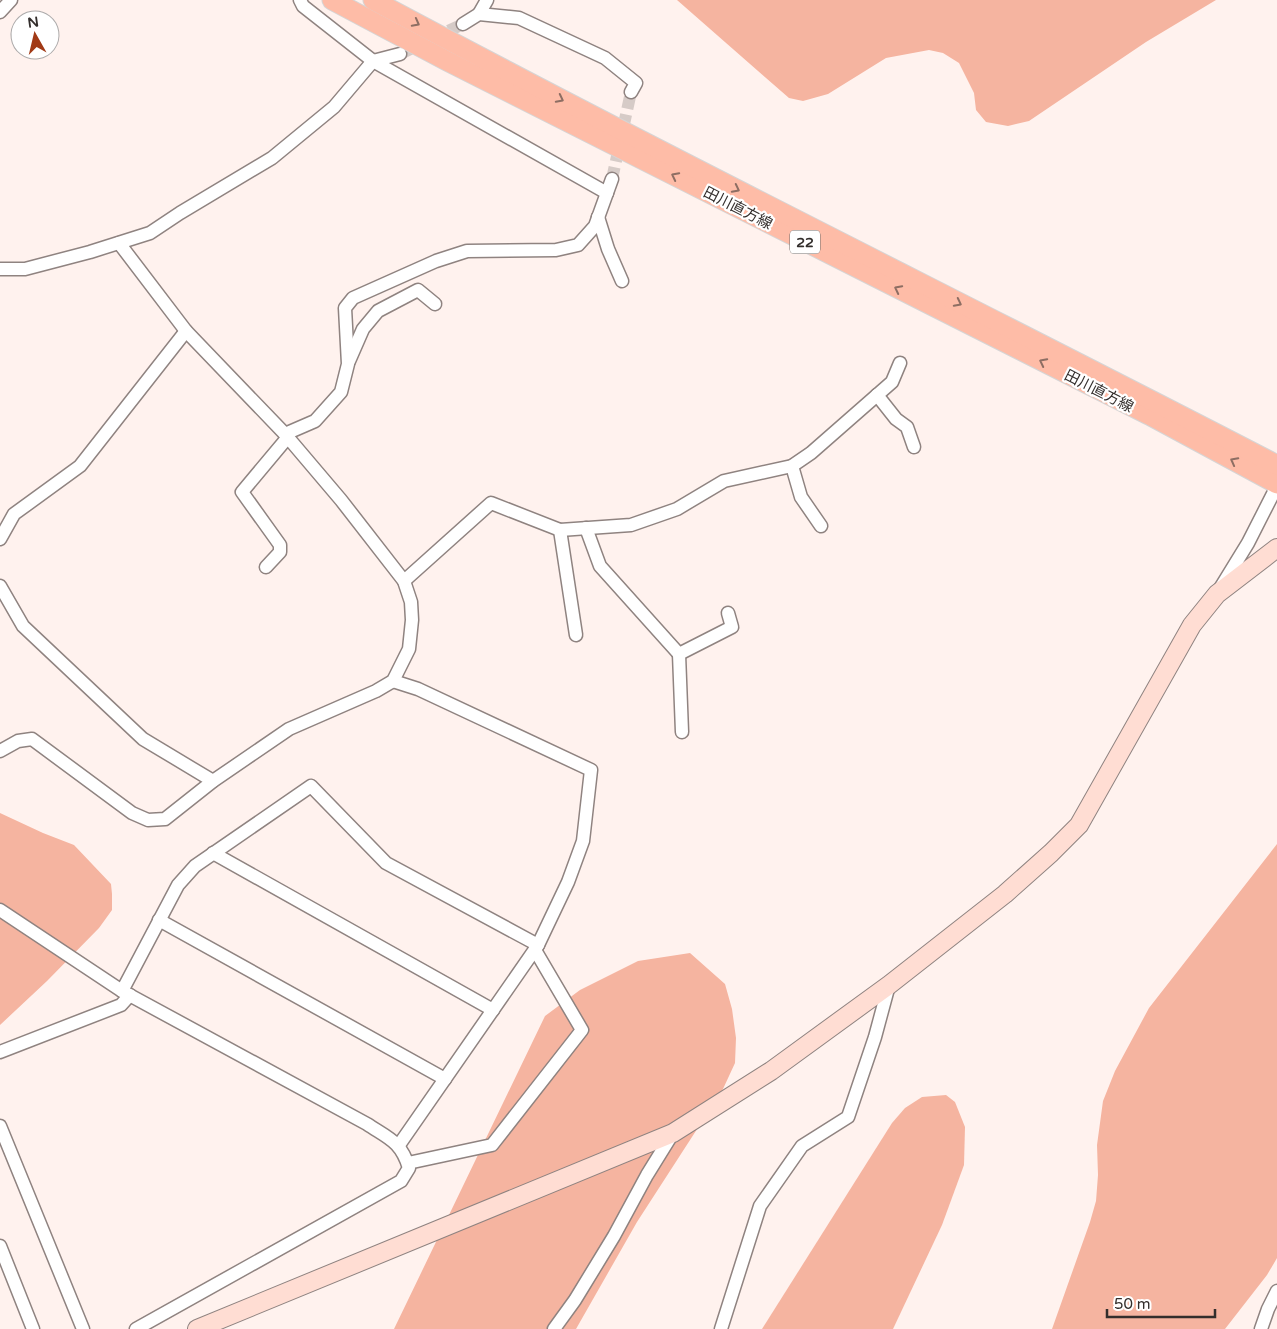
<svg xmlns="http://www.w3.org/2000/svg" width="1277" height="1329" font-family="'Varela Round','Noto Sans JP',sans-serif">
<rect width="100%" height="100%" fill="#fff2ee"/>
<g fill="#f5b4a0">
<polygon points="677,0 1216,0 1146,42 1029,121 1008,126 986,122 976,110 974,93 959,63 943,53 929,50 886,58 828,94 803,101 789,98"/>
<polygon points="0,813 43,833 74,845 111,884 112,894 112,910 99,928 47,981 0,1025"/>
<polygon points="1277,844 1277,1258 1267,1275 1225,1329 1052,1329 1090,1222 1096,1201 1098,1175 1097,1145 1103,1101 1115,1071 1149,1008"/>
<polygon points="690,953 725,984 732,1009 736,1038 735,1063 723,1089 637,1222 576,1329 394,1329 545,1016 580,990 638,961"/>
<polygon points="946,1095 955,1102 965,1127 964,1165 942,1225 893,1329 762,1329 892,1123 905,1108 922,1097"/>
</g>
<g fill="none" stroke-linecap="round" stroke-linejoin="round">
<g stroke="#d6cbc7" stroke-width="12" stroke-dasharray="12 6" stroke-linecap="butt">
<polyline points="400,54 463,24"/>
<polyline points="612,179 631,92"/>
</g>
<defs>
<g id="street">
<polyline points="300,0 303,6 373,61 607,193"/>
<polyline points="0,12 11,0"/>
<polyline points="479,14 487,0"/>
<polyline points="463,24 479,14 519,18 605,58 636,83 631,92"/>
<polyline points="598,217 608,249 622,281"/>
<polyline points="0,269 25,269 90,252 150,233 180,213 272,158 334,107 373,61 400,54"/>
<polyline points="349,361 363,329 378,311 418,290 435,304"/>
<polyline points="877,395 896,419 907,427 914,447"/>
<polyline points="285,434 315,421 341,392 348,364 345,308 353,298 436,261 467,251 556,250 578,245 595,226 612,179"/>
<polyline points="792,466 801,497 821,526"/>
<polyline points="586,528 600,566 679,654 732,627 728,613"/>
<polyline points="560,530 576,635"/>
<polyline points="0,539 14,514 80,466 186,331"/>
<polyline points="266,567 280,552 280,545 242,492 288,437"/>
<polyline points="404,581 491,503 560,530 631,525 677,509 724,481 792,466 811,453 892,382 900,363"/>
<polyline points="0,586 23,626 143,739 213,781"/>
<polyline points="1221,587 1248,543 1277,486"/>
<polyline points="679,654 682,732"/>
<polyline points="393,681 418,689 591,770 583,841 568,882 538,945 399,1145"/>
<polyline points="0,751 18,741 32,739 132,813 148,820 165,819 213,781 289,729 376,691 393,681 409,649 412,620 411,602 404,581 341,500 285,434 186,331 119,243"/>
<polyline points="213,853 493,1010"/>
<path d="M 0,910 L 122,991 L 367,1124 C 388,1138 401,1141 409,1168 L 401,1181 L 136,1329"/>
<polyline points="159,920 445,1079"/>
<polyline points="122,991 178,885 195,866 311,786 386,863 538,945"/>
<polyline points="0,1052 121,1005 130,995"/>
<polyline points="0,1126 83,1329"/>
<polyline points="408,1163 492,1145 582,1030 535,950"/>
<polyline points="0,1246 33,1329"/>
<polyline points="554,1329 575,1300 614,1236 647,1175 673,1133"/>
<polyline points="721,1329 760,1206 802,1146 848,1117 875,1037 889,985"/>
<polyline points="1261,1329 1268,1309 1277,1291"/>
</g>
<polyline id="secondary" points="197,1329 673,1133 771,1071 889,985 1005,894 1051,853 1079,825 1192,625 1217,594 1277,548"/>
<g id="primary">
<polyline points="332,0 447,61 1149,415 1277,484"/>
<path d="M 373,0 C 672,160 976,309 1277,465"/>
</g>
</defs>
<use href="#street" stroke="#8f8380" stroke-width="15"/>
<use href="#secondary" stroke="#8f8380" stroke-width="20"/>
<use href="#primary" stroke="#d6d5d5" stroke-width="21"/>
<use href="#street" stroke="#fff" stroke-width="12"/>
<use href="#secondary" stroke="#ffddd3" stroke-width="18"/>
<use href="#primary" stroke="#febca7" stroke-width="19"/>
</g>
<defs><path id="oneway-chevron" d="M-2-3.5L2.5 0L-2 3.5" fill="none" stroke-width="1.6" stroke-linecap="round" stroke-linejoin="round" transform="scale(1.25)"/></defs>
<g stroke="#8e6e63">
<use href="#oneway-chevron" transform="translate(416 23) rotate(28)"/>
<use href="#oneway-chevron" transform="translate(560 99) rotate(27)"/>
<use href="#oneway-chevron" transform="translate(675 176) rotate(-153)"/>
<use href="#oneway-chevron" transform="translate(736 189) rotate(27)"/>
<use href="#oneway-chevron" transform="translate(898 289) rotate(-153)"/>
<use href="#oneway-chevron" transform="translate(958 303) rotate(27)"/>
<use href="#oneway-chevron" transform="translate(1043 362) rotate(-153)"/>
<use href="#oneway-chevron" transform="translate(1234 461) rotate(-152)"/>
</g>
<g text-anchor="middle" dominant-baseline="central" stroke-width="4.5" stroke-linejoin="round" paint-order="stroke">
<rect fill="#fff" stroke="#706d6b" stroke-width="1" x="790" y="230.5" width="30" height="23" rx="4"/>
<g font-size="14" font-weight="bold" fill="#332e2c">
<text x="805" y="242">22</text>
</g>
<g font-size="15" fill="#332e2c" stroke="#fff">
<text transform="translate(738 208) rotate(27)">田川直方線</text>
<text transform="translate(1099 391) rotate(27)">田川直方線</text>
</g>
</g>
<g transform="translate(35 35) rotate(352)"><circle r="24" fill="#ffffff" stroke="#adabab"/>
<path d="M0-4L9 19L0 12L-9 19Z" fill="#a13a16"/>
<text y="-8" font-size="14" font-weight="bold" text-anchor="middle" fill="#332e2c">N</text>
</g>
<path d="M1107 1309v8h108v-8" fill="none" stroke="#332e2c" stroke-width="2.5"/>
<text x="1114" y="1309" font-size="15" fill="#332e2c" stroke="#ffffff" stroke-width="4" paint-order="stroke">50 m</text>
</svg>
